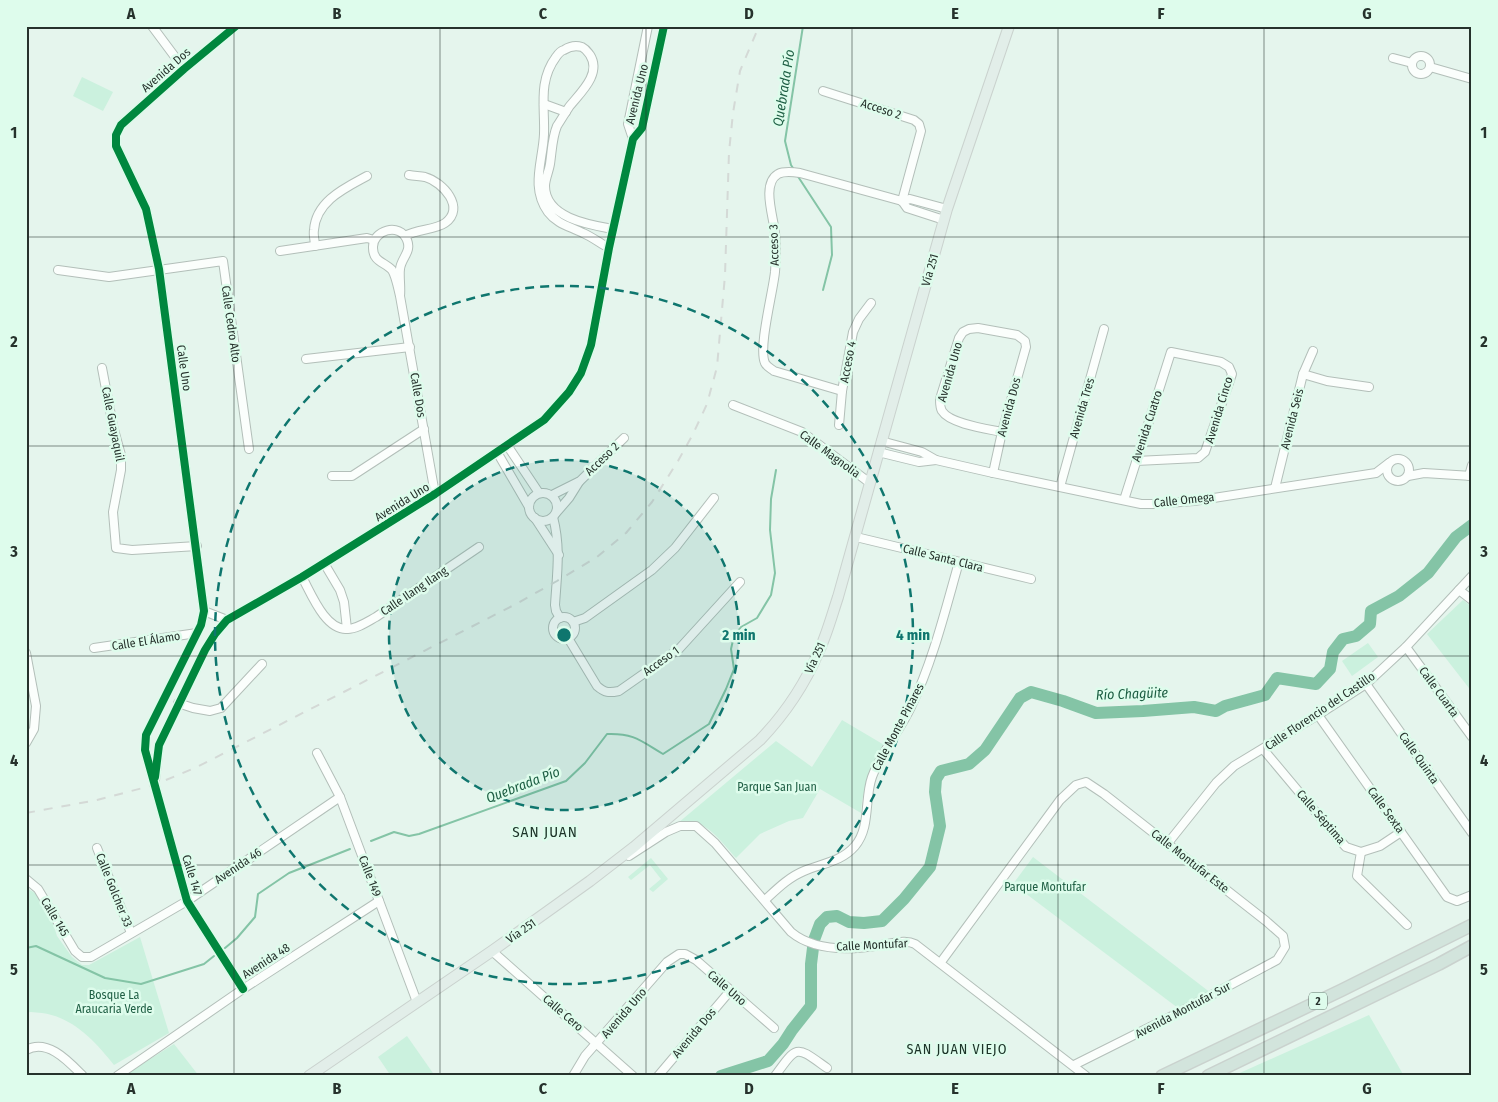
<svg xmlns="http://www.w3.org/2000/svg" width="1498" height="1102" font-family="'Fira Sans Condensed',sans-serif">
<rect width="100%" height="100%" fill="#e5f5ed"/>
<g fill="#cbf1de">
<polygon points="82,77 113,92 103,111 73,96"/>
<polygon points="1463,600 1472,607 1472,692 1427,634"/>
<polygon points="1368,643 1378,657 1352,676 1342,661"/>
<path d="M 842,720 L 886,746 C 873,767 862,787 861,813 L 820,789 L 803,818 L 789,821 L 760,834 L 736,858 C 725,846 711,826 694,822 C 689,821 683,822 678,823 L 776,741 L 812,767 Z"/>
<polygon points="1033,857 1211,993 1178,1008 1013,884"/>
<polygon points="651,858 668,879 653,892 649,889 661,879 650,865 631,880 628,877"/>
<path d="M 26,888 L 37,894 L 52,920 L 57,936 L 72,957 L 82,965 L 89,965 L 140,937 L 169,1033 L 114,1065 C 96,1042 73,1017 42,1013 C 36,1013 31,1011 26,1013 Z"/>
<polygon points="1369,1015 1404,1076 1233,1076"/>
<polygon points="407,1036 435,1076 391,1076 378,1057"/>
<polygon points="174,1044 199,1076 123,1076"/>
</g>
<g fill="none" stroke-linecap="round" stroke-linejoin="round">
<g stroke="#84c4a6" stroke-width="2">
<polyline points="795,171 791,165 785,141 803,26"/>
<polyline points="797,175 831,227 832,255 823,290"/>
<path d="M 371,841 L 394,832 L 409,836 L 419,834 L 566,781 L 585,763 L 607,734 C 634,733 641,741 663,754 L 709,724 L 726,689 L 734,669 L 731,649 L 734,636 L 741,627 L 757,618 L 771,595 L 775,573 L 770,530 L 771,499 L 776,470"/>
<polyline points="26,948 36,946 105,978 141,984 204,964 214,956"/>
<polyline points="225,948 237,938 255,917 258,894 289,873 350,849"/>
</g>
<polyline stroke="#84c4a6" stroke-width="12" points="721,1076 768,1061 783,1044 792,1030 811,1006 811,964 814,940 820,924 827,917 837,916 849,922 864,923 882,921 904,899 930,867 940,826 935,792 936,779 941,771 969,764 985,750 1020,698 1031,692 1063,701 1096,713 1143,711 1194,707 1216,711 1225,706 1265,695 1277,678 1316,684 1330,669 1333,652 1343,639 1356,636 1370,624 1371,611 1399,596 1428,573 1456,537 1472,525"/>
<defs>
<g id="minor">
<polyline points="152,26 184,69"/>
<polyline points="236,26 184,69 121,125 116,135 116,146 146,209 159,269 204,611 201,625 146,735 145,750 187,901 243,989"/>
<circle cx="1421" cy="65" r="9"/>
<polyline points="1393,58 1412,63"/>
<polyline points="1430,67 1472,79"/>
<polyline points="823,91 914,120 919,124 921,131 902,201"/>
<polyline points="544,104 566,112"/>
<polyline points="633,139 628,124 648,26"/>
<polyline points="902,201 907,208 944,220"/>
<polyline points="902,201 910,199 947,209"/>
<path d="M 405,236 C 417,229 435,230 445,223 C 466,208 443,182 425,177 C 420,176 414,176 409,175"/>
<path d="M 315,246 C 315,241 313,235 314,230 C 316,201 345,188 367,176"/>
<path d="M 609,248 C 600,243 592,237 583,233 C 569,226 557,224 548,212 C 530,187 543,161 544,134 C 545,107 538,81 556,57 C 558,54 560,51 564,50 C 570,46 575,45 582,47 C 586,49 587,51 590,55 C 602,74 580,93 569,107 C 565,113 561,120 557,126 C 552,138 552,151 550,164 C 549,171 545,179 545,186 C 545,218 590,225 613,229"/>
<polyline points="280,251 367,238 374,240"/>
<polyline points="58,270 109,277 223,261 249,449"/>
<path d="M 400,296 C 401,287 399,277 400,269 C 401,258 412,252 407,240 C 400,222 372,230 373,248 C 373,262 385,262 392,270 C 396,276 398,288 400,296 L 435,494"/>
<polyline points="306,359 410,347"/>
<polyline points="102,368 113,426 121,455 121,470 113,512 116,548 132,550 197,546"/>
<polyline points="1303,374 1327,381 1369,387"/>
<path d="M 842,391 L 774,371 C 770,368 767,367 765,363 C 758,348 773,292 775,272 C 776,259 776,245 775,233 C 774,218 761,184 778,174 C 784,171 793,172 800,173 L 902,201"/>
<polyline points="733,405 802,432 870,483"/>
<polyline points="839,425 842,391 853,332 859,319 871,303"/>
<polyline points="881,441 922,452 936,460 993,473 1141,504 1154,504 1194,501 1376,473 1389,463"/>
<polyline points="507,445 539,493"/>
<polyline points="497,452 529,507"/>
<polyline points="878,452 919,462 936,460"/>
<circle cx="1398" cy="470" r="11"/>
<path d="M 993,473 L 1002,432 L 1026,347 L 1025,341 L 1017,335 L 978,328 L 969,329 L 963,332 L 959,338 L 940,399 C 940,404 940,408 942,411 C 950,424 988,429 1002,432"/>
<polyline points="332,476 352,476 424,429"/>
<polyline points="1408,476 1424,473 1472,476"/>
<polyline points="1469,476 1472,465"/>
<polyline points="1060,487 1104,329"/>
<polyline points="1275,488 1303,374 1313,351"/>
<circle cx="543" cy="507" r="14"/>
<polyline points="552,495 580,481 624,438"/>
<polyline points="1124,500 1171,352 1221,362 1229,367 1232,374 1205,452 1198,458 1136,461"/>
<polyline points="556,513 569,498 579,482"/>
<path d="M 553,517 C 561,548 557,573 555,605 L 556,611 L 560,618"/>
<polyline points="535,518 559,555"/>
<polyline points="856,537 1031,579"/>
<polyline points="324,563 340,590 344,602 347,629"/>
<path d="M 302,577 C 311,593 325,630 347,629 C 357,629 367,622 376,617 L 479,547"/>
<polyline points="1459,590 1472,600"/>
<polyline points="204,611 227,620"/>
<circle cx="564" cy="628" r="11"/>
<polyline points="573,622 585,618 652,570 675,548 714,498"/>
<path d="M 568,638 L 597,686 C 605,693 609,693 619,691 L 679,649 L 740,582"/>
<polyline points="1406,647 1472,737"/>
<polyline points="94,648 197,633"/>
<polyline points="26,653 36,706 34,729 26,743"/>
<polyline points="1366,684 1472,833"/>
<polyline points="178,703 193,708 210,711 221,708 262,664"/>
<polyline points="1318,715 1447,897 1457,901 1472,895"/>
<polyline points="1263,749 1335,835 1346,847 1361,852 1357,876 1407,925"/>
<polyline points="317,753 340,797 417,1002"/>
<polyline points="155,780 159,745 205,650 215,634 227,620 302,577 435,494 544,420 569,392 581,373 591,345 609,248 633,139 642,128 664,26"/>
<polyline points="1168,843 1216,783 1234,766 1318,715 1366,684 1406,647 1472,576"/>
<polyline points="97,848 131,933"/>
<polyline points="1361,852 1380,846 1401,832"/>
<path d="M 629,856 L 666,832 L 680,826 L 696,826 L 715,843 L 791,932 C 815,952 852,950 881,945 C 892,944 905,939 915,944 L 1086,1076"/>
<polyline points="26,879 38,889 75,951 82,957 91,957 187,901 340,797"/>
<path d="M 765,900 C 777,889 789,877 804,871 C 823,863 841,862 855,846 C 871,827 864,799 872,777 C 881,752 900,731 911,707 C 933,661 945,611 959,562"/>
<polyline points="492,951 633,1076"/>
<polyline points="941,962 1060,800 1076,785 1086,782 1104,794 1266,921 1283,936 1285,947 1277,960 1178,1013 1074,1065"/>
<path d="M 26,1050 C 48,1038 69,1062 83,1076"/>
<polyline points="117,1076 243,989 379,901"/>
<polyline points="573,1076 585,1056 667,962 679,954 685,954 696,960 774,1028"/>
<polyline points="658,1076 730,991"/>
<path d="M 775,1076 C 798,1044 796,1046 827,1068"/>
</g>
<path id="major" d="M 309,1076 L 492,951 L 590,881 L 634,847 L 760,740 C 784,715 805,684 819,651 C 827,634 832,615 838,597 L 947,209 L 1009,26"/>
<g id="highway">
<polyline points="1162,1076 1342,990 1472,925"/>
<polyline points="1208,1076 1439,964 1472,946"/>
</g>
</defs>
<use href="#minor" stroke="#b3bfb9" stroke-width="10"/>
<use href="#major" stroke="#cad2ce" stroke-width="12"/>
<use href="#highway" stroke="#cad2ce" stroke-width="14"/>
<use href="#minor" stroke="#fbfefc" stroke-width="8"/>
<use href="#major" stroke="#e2eee9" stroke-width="10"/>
<use href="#highway" stroke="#d2e4dc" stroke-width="11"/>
<polyline stroke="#d4d9d6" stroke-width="2" stroke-dasharray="9 9" stroke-linecap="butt" points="26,813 97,800 154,785 197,767 516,604 557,581 597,557 626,533 652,502 678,461 693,434 707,404 717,367 725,275 729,152 733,113 740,71 759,26"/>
<defs>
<g id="cycleway">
<polyline points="236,26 184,69 121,125 116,135 116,146 146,209 159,269 204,611 201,625 146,735 145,750 187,901 243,989"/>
<polyline points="155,777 159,745 205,650 215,634 227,620 302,577 435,494 544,420 569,392 581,373 591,345 609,248 633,139 642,128 664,26"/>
</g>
</defs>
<use href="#cycleway" stroke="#defcec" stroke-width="11"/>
<use href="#cycleway" stroke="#00873e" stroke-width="8"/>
</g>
<path fill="none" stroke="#26322c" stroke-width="1" stroke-opacity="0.55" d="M 234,26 L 234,1076M 440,26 L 440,1076M 646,26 L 646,1076M 852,26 L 852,1076M 1058,26 L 1058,1076M 1264,26 L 1264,1076M 26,237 L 1472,237M 26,446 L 1472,446M 26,656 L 1472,656M 26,865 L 1472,865"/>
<circle cx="564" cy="635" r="175" fill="#0f766e" fill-opacity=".12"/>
<g fill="none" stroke="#0f766e" stroke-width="2.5" stroke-dasharray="9 6">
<circle cx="564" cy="635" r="175"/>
<circle cx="564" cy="635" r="349"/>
</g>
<g text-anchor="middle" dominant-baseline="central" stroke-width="5" stroke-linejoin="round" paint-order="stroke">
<rect fill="#defcec" stroke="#5d6f66" stroke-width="1" x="1309" y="992.5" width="18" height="17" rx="4"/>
<g font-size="11" font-weight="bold" fill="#26322c">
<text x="1318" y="1001">2</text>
</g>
<g font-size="12" fill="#26322c" stroke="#defcec">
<text transform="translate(166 70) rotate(-41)">Avenida Dos</text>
<text transform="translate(637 94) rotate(-76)">Avenida Uno</text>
<text transform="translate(881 109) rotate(18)">Acceso 2</text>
<text transform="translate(774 245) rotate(-92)">Acceso 3</text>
<text transform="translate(930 270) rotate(-74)">Vía 251</text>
<text transform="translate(231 324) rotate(82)">Calle Cedro Alto</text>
<text transform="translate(848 362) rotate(-79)">Acceso 4</text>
<text transform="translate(184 368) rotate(82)">Calle Uno</text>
<text transform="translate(950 372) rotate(-74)">Avenida Uno</text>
<text transform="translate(418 395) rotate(80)">Calle Dos</text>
<text transform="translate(1009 407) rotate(-75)">Avenida Dos</text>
<text transform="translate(1082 408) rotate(-74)">Avenida Tres</text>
<text transform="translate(1219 410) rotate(-73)">Avenida Cinco</text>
<text transform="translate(1292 419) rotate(-76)">Avenida Seis</text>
<text transform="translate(113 424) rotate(79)">Calle Guayaquil</text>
<text transform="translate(1147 426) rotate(-72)">Avenida Cuatro</text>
<text transform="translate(830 454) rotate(36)">Calle Magnolia</text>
<text transform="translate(602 459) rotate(-44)">Acceso 2</text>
<text transform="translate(1184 500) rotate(-6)">Calle Omega</text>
<text transform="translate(402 502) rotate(-32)">Avenida Uno</text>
<text transform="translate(943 558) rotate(14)">Calle Santa Clara</text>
<text transform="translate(414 591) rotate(-34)">Calle Ilang Ilang</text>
<text transform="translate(146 641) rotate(-9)">Calle El Álamo</text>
<text transform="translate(815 658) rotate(-65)">Vía 251</text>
<text transform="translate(661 661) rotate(-36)">Acceso 1</text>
<text transform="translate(1439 692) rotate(54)">Calle Cuarta</text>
<text transform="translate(1320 711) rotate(-34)">Calle Florencio del Castillo</text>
<text transform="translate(898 727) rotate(-62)">Calle Monte Pinares</text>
<text transform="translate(1419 758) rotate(55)">Calle Quinta</text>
<text transform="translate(1386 810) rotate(54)">Calle Sexta</text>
<text transform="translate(1321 817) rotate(49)">Calle Séptima</text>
<text transform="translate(1190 861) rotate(38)">Calle Montufar Este</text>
<text transform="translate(238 866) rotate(-34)">Avenida 46</text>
<text transform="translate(192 875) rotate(73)">Calle 147</text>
<text transform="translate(370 876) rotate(69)">Calle 149</text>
<text transform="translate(114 890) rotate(68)">Calle Golcher 33</text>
<text transform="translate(55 917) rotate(59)">Calle 145</text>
<text transform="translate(521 931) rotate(-35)">Vía 251</text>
<text transform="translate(872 945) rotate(-3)">Calle Montufar</text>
<text transform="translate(266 961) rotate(-33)">Avenida 48</text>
<text transform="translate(727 988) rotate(41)">Calle Uno</text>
<text transform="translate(1183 1010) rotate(-28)">Avenida Montufar Sur</text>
<text transform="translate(563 1013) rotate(41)">Calle Cero</text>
<text transform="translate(624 1013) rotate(-49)">Avenida Uno</text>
<text transform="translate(694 1033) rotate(-50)">Avenida Dos</text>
</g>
<g font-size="12" fill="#1f5f44" stroke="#defcec">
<text x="777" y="787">Parque San Juan</text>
<text x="1045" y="887">Parque Montufar</text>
<text x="114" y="995">Bosque La<tspan x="114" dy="14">Araucaria Verde</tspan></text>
</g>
<g font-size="14" font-style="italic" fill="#1e5f44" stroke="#defcec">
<text transform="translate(784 88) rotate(-81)">Quebrada Pío</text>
<text transform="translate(1132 694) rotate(-2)">Río Chagüite</text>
<text transform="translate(523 785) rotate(-21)">Quebrada Pío</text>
</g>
<g font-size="14" letter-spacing="1" fill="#1b3327" stroke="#defcec">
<text x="957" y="1049">SAN JUAN VIEJO</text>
</g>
<g font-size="15" letter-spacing="1" fill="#1b3327" stroke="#defcec">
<text x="545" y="832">SAN JUAN</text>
</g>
</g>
<circle cx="564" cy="635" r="8" fill="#0f766e" stroke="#defcec" stroke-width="2.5"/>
<g font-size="15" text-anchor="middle" font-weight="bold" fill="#0f766e" stroke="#defcec" stroke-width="5" stroke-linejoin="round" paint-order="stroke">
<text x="739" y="640">2 min</text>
<text x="913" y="640">4 min</text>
</g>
<rect width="1498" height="1102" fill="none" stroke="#defcec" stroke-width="55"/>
<rect x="28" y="28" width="1442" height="1046" fill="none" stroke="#26322c" stroke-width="2"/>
<g font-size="16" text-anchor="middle" font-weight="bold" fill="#26322c">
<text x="131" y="19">A</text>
<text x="337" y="19">B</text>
<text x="543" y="19">C</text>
<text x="749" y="19">D</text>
<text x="955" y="19">E</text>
<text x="1161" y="19">F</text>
<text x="1367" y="19">G</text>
<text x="14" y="138">1</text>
<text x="1484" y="138">1</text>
<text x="14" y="347">2</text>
<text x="1484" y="347">2</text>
<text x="14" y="557">3</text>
<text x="1484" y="557">3</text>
<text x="14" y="766">4</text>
<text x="1484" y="766">4</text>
<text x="14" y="975">5</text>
<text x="1484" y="975">5</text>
<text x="131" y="1094">A</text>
<text x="337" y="1094">B</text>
<text x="543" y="1094">C</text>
<text x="749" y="1094">D</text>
<text x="955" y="1094">E</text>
<text x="1161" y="1094">F</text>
<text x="1367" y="1094">G</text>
</g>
</svg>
